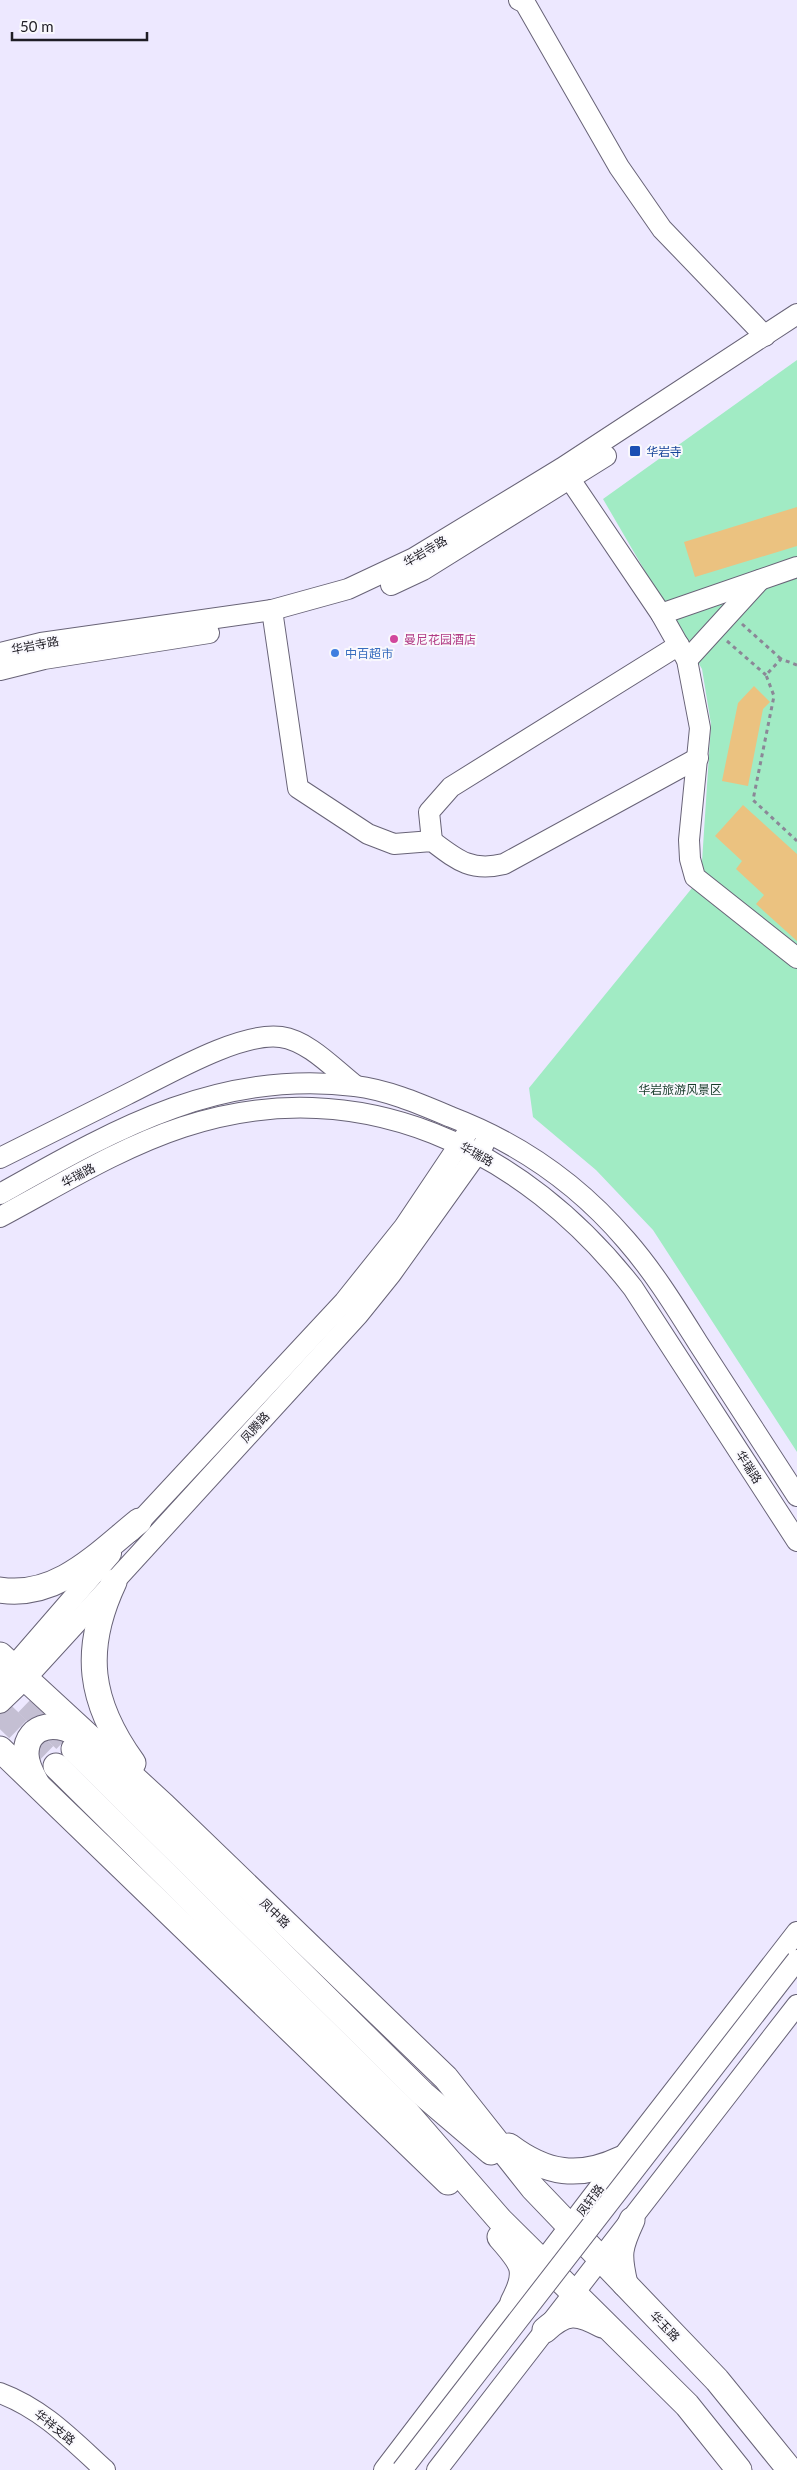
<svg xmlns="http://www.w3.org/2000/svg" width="797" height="2470" font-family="Lato,'Noto Sans SC',sans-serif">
<rect width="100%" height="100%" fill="#ede8ff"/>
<polygon fill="#a1ebc4" points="797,360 797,1452 653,1230 596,1170 533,1117 529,1088 701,877 711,724 702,669 603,499"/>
<g fill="#ebc280">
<polygon points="797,507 797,546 695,577 684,542"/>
<polygon points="754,686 770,702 763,709 748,786 722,781 738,703"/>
<polygon points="743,805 797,854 797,941 756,904 764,895 736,869 742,861 715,836"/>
</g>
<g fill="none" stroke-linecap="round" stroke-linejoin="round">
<g stroke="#c4bfd3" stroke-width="25" stroke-dasharray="25 12" stroke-linecap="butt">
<polyline points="0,1678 65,1740"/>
<polyline points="0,1712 56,1766"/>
</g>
<defs>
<g id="minor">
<polyline points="519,0 525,3 619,167 662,229 765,336"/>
<polyline points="563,469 661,614 687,660 700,728 689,840 690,859 695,877 797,958"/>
<polyline points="391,585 423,570 606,456"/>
<path d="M 272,610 L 298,788 L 368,834 L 394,844 L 432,841 C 457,860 471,872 504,864 L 698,758"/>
<polyline points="661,614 797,567"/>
<polyline points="0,653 41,643 272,610 348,589 414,558 562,468 797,314"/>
<polyline points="687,660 760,580"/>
<polyline points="0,670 44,659 209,633"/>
<polyline points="432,841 429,812 451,787 679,645"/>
<path d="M 0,1158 C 42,1137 84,1116 126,1095 C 163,1077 240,1031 281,1037 C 309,1041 334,1069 356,1086"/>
<path d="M 0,1194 C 114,1130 218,1069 355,1086 C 388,1090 420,1104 451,1117 C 519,1143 578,1184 626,1240 C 654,1272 676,1308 698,1343 C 731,1394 764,1445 797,1496"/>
<path d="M 0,1217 C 60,1185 119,1148 183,1127 C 359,1069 524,1148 633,1288 L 797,1541"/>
<polyline points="130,1532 344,1302 404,1227 467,1133"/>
<polyline points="0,1687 13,1667 111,1554"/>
<polyline points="0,1703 26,1678 358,1315 391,1274 484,1144"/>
<path d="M 0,2393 C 43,2409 72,2440 105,2470"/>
<polyline points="384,2470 621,2159 797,1932"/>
<polyline points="437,2470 797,2005"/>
</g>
<g id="major">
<path d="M 114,1582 C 82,1650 89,1702 133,1763"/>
<path d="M 0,1590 C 57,1599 98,1554 139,1521"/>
<polyline points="0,1655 164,1806 446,2078 533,2188 717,2380 790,2470"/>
<polyline points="0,1749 448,2182"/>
<polyline points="74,1749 423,2094 491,2152"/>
<polyline points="56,1766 408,2114 500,2220 687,2405 739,2470"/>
<path d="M 37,1784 C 32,1775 26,1765 26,1754 C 26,1721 62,1721 82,1737"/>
<path d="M 509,2146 C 546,2174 579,2179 621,2159"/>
<path d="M 500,2237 C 523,2263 530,2270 513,2302"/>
<path d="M 625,2284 C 618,2254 619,2248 632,2220"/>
<path d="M 545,2330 C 567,2310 577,2312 602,2325"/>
</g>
</defs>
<use href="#minor" stroke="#686377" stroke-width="22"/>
<use href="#major" stroke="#686377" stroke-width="27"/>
<g stroke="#8b8797" stroke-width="3" stroke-dasharray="4 4" stroke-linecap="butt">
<polyline points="742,624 781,659"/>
<polyline points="727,641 766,675"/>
<polyline points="797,665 781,659 766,675 774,696 753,800 797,841"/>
</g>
<use href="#minor" stroke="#fff" stroke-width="20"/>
<use href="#major" stroke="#fff" stroke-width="25"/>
<defs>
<polyline id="minor-bridge" points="402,2470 797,1960"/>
</defs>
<use href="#minor-bridge" stroke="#686377" stroke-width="22" stroke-linecap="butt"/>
<use href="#minor-bridge" stroke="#fff" stroke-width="20"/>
</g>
<rect fill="#1a4fb4" stroke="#f9f8fd" stroke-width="2" x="629" y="445" width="12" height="12" rx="2.5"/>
<circle fill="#d1479c" stroke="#f9f8fd" stroke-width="2" cx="394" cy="639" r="5"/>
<circle fill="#3f7fe0" stroke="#f9f8fd" stroke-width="2" cx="335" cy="653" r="5"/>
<g text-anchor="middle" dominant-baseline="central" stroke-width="4" stroke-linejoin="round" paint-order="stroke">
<g font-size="12" fill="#164399" stroke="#f9f8fd" text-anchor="start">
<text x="646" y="451">华岩寺</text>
</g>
<g font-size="12" fill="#1f1d25" stroke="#f9f8fd">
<text transform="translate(425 551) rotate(-30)">华岩寺路</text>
<text transform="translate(35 645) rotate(-11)">华岩寺路</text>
<text transform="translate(477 1154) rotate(29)">华瑞路</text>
<text transform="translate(78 1175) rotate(-28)">华瑞路</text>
<text transform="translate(255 1427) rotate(-48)">凤腾路</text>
<text transform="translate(749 1467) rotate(57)">华瑞路</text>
<text transform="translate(275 1913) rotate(44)">凤中路</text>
<text transform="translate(590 2200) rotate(-53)">凤轩路</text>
<text transform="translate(665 2326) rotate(46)">华玉路</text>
<text transform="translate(55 2427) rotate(39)">华祥支路</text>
</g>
<g font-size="12" fill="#b23c85" stroke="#f9f8fd" text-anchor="start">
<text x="404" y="639">曼尼花园酒店</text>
</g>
<g font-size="12" fill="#366cbe" stroke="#f9f8fd" text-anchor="start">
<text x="345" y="653">中百超市</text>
</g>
<g font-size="12" fill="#193c2b" stroke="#f9f8fd">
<text x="680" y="1089">华岩旅游风景区</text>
</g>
</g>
<path d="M12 32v8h135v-8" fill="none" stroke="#1f1d25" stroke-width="2.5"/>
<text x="20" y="32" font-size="15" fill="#1f1d25" stroke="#f9f8fd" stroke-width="4" paint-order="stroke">50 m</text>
</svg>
